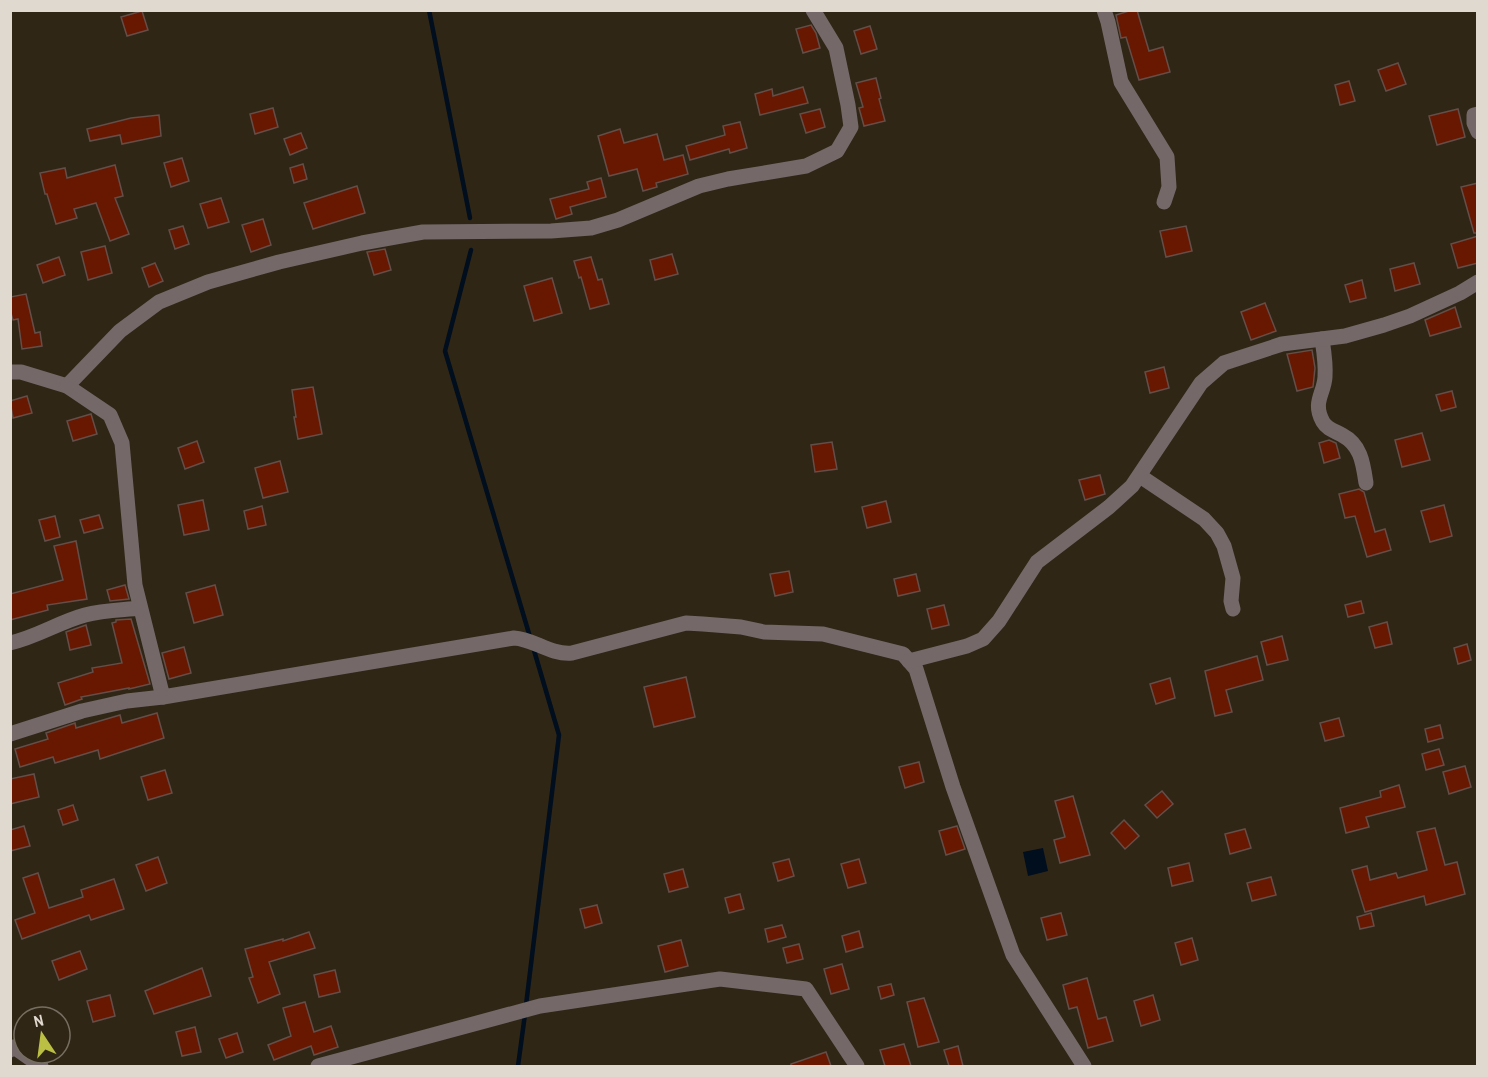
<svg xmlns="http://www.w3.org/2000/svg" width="1488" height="1077" font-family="'Archivo Narrow',sans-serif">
<rect width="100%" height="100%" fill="#302616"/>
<polygon fill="#000e1e" points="1043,848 1048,871 1028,876 1023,852"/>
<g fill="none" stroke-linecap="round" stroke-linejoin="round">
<g stroke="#000e1e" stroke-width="4.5">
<polyline points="429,10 470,218"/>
<polyline points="471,250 445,351 530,637"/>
<polyline points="526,1005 559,735 533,647"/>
<polyline points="518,1066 525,1014"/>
</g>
</g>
<g fill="#681700" stroke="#634e48" stroke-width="1.5">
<polygon points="1132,10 1137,10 1149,51 1163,47 1170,72 1139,80 1126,37 1121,38 1116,15"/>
<polygon points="142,11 148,30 127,36 121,17"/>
<polygon points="811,25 816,33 820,48 803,53 796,29"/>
<polygon points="870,26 877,49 861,54 854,31"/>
<polygon points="1398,63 1406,84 1386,91 1378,70"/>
<polygon points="876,78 881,98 879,99 885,121 864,126 859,108 863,107 856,83"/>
<polygon points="1349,81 1355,101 1340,105 1335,85"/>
<polygon points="803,87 808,103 760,115 755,94 772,89 773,96"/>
<polygon points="273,108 278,127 255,134 250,114"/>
<polygon points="820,109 825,127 806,133 800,114"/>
<polygon points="1458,109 1465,137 1437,145 1429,116"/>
<polygon points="159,115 161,136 122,144 120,135 90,141 87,129 131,118"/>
<polygon points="740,122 747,148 730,153 729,149 690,160 686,146 725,135 723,126"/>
<polygon points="620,129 624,143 657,134 664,160 683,155 688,174 656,183 657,187 643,191 637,169 609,176 598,136"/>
<polygon points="301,133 307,148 290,155 284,139"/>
<polygon points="182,158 189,181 171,187 164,163"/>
<polygon points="303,164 307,179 294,183 290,168"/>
<polygon points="115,165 123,196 115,198 129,234 110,241 96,203 74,209 77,218 56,224 47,194 45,194 40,173 65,168 67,178"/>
<polygon points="601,178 606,197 570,207 572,214 556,219 550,199 589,189 587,182"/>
<polygon points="1478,183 1478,233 1474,233 1461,187"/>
<polygon points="357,186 365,213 313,229 304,203"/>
<polygon points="221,198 229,222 208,228 200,204"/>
<polygon points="263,219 271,245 251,252 242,225"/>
<polygon points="183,226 189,244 175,249 169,230"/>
<polygon points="1186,226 1192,251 1166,257 1160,231"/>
<polygon points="1478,236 1478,263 1458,268 1451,244"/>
<polygon points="105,246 112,273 88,280 81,252"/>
<polygon points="385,249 391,270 374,275 367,252"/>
<polygon points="672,254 678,274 655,280 650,260"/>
<polygon points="59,257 65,275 43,283 37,265"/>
<polygon points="591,257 598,280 602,279 609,304 590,309 581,277 579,278 574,261"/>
<polygon points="155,263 163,281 149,287 142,268"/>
<polygon points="1414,263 1420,284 1395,291 1390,269"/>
<polygon points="552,278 562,313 534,321 524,286"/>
<polygon points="1362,280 1366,298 1350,302 1345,285"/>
<polygon points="26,294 35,333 40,332 42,346 22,349 18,319 13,320 10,310 10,297"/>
<polygon points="1265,303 1276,331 1251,340 1241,312"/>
<polygon points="1455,307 1461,327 1430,336 1425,320"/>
<polygon points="1312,350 1315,368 1313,387 1297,391 1287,354"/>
<polygon points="1164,367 1169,388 1150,393 1145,372"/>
<polygon points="313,387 322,434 298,439 294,417 296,417 292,390"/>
<polygon points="1452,391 1456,407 1441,411 1436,395"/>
<polygon points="27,396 32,413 13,418 10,401"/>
<polygon points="91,414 97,434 73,441 67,421"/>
<polygon points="1422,433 1430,460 1402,467 1395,440"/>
<polygon points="1329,440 1336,443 1340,458 1324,463 1319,443"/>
<polygon points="197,441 204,462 185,469 178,448"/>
<polygon points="832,442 837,469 815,472 811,445"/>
<polygon points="280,461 288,492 263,498 255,468"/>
<polygon points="1100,475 1105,494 1085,500 1079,480"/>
<polygon points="1359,489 1364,492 1375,532 1385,529 1391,550 1367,557 1355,516 1345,518 1339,494"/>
<polygon points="203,500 209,530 184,535 178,505"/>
<polygon points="886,501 891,522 867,528 862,507"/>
<polygon points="1444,505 1452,536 1430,542 1421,511"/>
<polygon points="262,506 266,525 248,529 244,511"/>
<polygon points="99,515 103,528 84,533 80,520"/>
<polygon points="55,516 60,537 45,541 39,520"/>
<polygon points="76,541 87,599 47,605 48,610 10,620 10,594 63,580 54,546"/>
<polygon points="789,571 793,592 775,596 770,574"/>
<polygon points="916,574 920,591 898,596 894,579"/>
<polygon points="125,585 129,599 110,601 107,590"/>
<polygon points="215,585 223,615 194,623 186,593"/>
<polygon points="1361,601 1364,613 1348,617 1345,605"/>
<polygon points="944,605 949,625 932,629 927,609"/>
<polygon points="131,619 150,684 129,689 129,688 81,697 82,699 65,705 58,683 93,672 92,668 122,663 112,623 116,622 116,620"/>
<polygon points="1387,622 1392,644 1375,648 1369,627"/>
<polygon points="86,625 91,645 70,650 66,632"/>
<polygon points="1282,636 1288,660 1267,665 1261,642"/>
<polygon points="1467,644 1471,660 1458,664 1454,648"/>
<polygon points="184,647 191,673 169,679 162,653"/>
<polygon points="1257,656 1263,680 1226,690 1232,712 1215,716 1205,671"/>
<polygon points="686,677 695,717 654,727 644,687"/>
<polygon points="1170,678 1175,698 1156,704 1150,684"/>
<polygon points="157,713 164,738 100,759 98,750 55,763 53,757 20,767 15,749 48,739 46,733 75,723 76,728 120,715 122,723"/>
<polygon points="1339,718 1344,736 1325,741 1320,723"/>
<polygon points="1440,725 1443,738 1428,742 1425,729"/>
<polygon points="1439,749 1444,765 1426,770 1422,754"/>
<polygon points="919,762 924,782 905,788 899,767"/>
<polygon points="1465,766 1471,787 1449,794 1443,772"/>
<polygon points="165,770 172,793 148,800 141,777"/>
<polygon points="34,774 39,797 10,804 10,779"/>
<polygon points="1399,785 1405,807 1366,817 1369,827 1346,833 1340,808 1381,797 1380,791"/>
<polygon points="1162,791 1173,804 1157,818 1145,805"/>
<polygon points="1073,796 1090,855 1060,863 1054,840 1065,837 1055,801"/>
<polygon points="73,805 78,820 63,825 58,810"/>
<polygon points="1124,820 1139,836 1125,849 1111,833"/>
<polygon points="24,826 30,846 10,851 10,830"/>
<polygon points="957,826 965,849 946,855 939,831"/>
<polygon points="1435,828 1445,865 1457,862 1465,894 1426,905 1424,896 1365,912 1352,870 1367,866 1370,880 1396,873 1398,878 1427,870 1417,832"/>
<polygon points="1245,829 1251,848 1230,854 1225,834"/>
<polygon points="158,857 167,883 146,891 136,865"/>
<polygon points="789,859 794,876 778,881 773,863"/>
<polygon points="859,859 866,883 848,888 841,864"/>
<polygon points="1189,863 1193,881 1172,886 1168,868"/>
<polygon points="683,869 688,887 669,892 664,874"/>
<polygon points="38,873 49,908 83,897 81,890 114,879 124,909 91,920 89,915 22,939 15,920 35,913 23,878"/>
<polygon points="1271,877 1276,895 1252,901 1247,883"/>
<polygon points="740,894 744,909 729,913 725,898"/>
<polygon points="597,905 602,923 585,928 580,909"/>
<polygon points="1061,913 1067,935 1047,940 1041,918"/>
<polygon points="1371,913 1374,926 1360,929 1357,917"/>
<polygon points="782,925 786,937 768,942 765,929"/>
<polygon points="859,931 863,947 846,952 842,936"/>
<polygon points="309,932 315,948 269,962 280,994 258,1003 249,978 253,977 245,949 283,939 283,941"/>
<polygon points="1192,938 1198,960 1181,965 1175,943"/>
<polygon points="681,940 688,966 665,972 658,946"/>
<polygon points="799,944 803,959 787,963 783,948"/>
<polygon points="80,951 87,969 59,980 52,961"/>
<polygon points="842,964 849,989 831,994 824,969"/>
<polygon points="202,968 211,996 154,1014 145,991"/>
<polygon points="335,970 340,992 319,997 314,975"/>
<polygon points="1087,978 1098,1019 1106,1017 1113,1041 1088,1048 1077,1007 1069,1009 1063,985"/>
<polygon points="891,984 894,995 881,999 878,987"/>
<polygon points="110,995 115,1016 93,1022 87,1001"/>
<polygon points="1153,995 1160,1020 1141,1026 1134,1001"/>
<polygon points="924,998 939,1042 918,1047 907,1002"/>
<polygon points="305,1002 314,1032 331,1026 338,1047 314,1055 311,1046 274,1060 268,1045 291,1036 283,1008"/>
<polygon points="195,1027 201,1052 182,1056 176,1032"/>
<polygon points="237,1033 243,1052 226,1058 219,1039"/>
<polygon points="904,1044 911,1066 885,1066 880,1050"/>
<polygon points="958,1046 963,1066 949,1066 944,1050"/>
<polygon points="826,1052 831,1066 791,1066 791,1064"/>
</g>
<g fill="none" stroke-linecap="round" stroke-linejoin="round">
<g stroke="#746968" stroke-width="15">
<polyline points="1104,10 1108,22 1121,82 1167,157 1169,187 1164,202"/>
<polyline points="1478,114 1474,115 1474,123 1478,132"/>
<path d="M 1322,339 C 1324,352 1326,364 1325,377 C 1324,394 1312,402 1323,422 C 1327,429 1335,431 1342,435 C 1361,445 1363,463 1366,483"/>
<path d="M 10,372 L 21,372 L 67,386 L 110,415 L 122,443 L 135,585 L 163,697 L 514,638 C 534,639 550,655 572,653 L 686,623 L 703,624 L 741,627 L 764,632 L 823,634 L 903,654 L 916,669 L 953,787 L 1013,955 L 1084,1066"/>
<polyline points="67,386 120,331 159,302 208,282 279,262 362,243 423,232 551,231 591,228 618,220 699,186 728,179 806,166 837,151 851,127 848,105 836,48 813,10"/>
<polyline points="1140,476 1204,519 1217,533 1224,546 1233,578 1231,601 1233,609"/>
<path d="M 10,643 C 37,637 59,622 85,615 C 103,610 122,610 140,608"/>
<polyline points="909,661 967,646 983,639 999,621 1037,562 1109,507 1132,486 1201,383 1224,363 1282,344 1345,336 1384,325 1410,316 1460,293 1478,282"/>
<polyline points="10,734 82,711 127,701 163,697"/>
<polyline points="10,1050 14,1047 41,1066"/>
<polyline points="318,1066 540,1006 720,979 806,989 857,1066"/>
</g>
</g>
<rect width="1488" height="1077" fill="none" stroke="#e0d9cf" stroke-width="24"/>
<g transform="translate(42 1035) rotate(347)"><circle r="28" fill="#302616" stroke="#766e60" stroke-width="1.5"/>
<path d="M0-4.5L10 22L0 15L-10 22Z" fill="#bbc044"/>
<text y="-9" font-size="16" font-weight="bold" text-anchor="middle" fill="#e0d9cf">N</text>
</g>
</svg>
